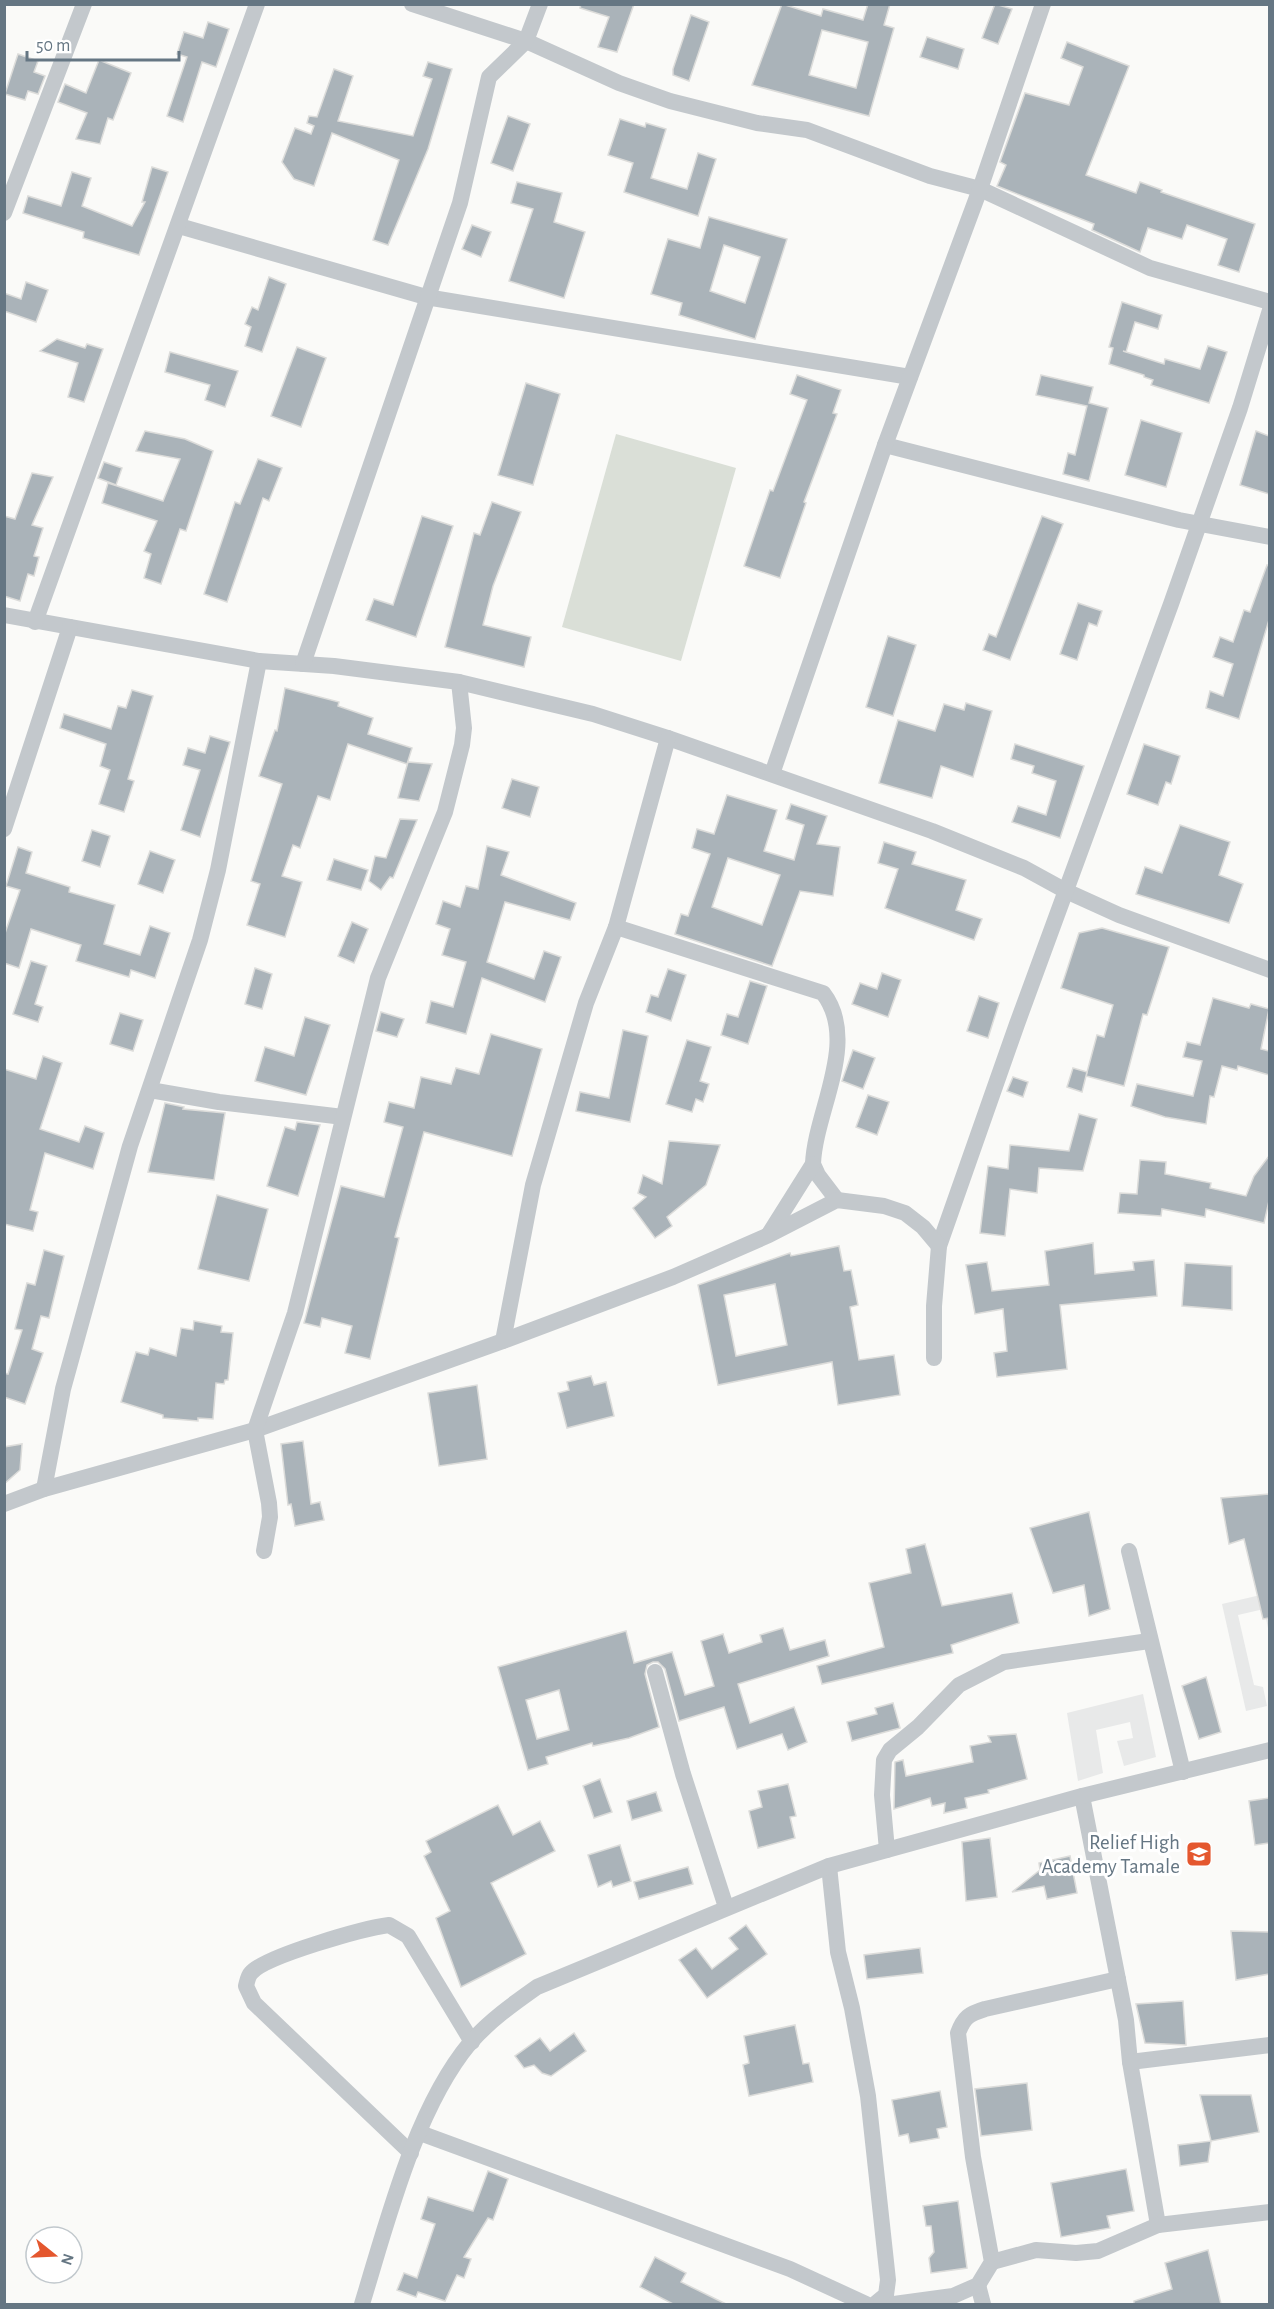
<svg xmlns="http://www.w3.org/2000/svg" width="1274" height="2309" font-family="'Alegreya Sans',sans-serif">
<rect width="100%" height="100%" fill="#fafaf8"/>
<g fill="#e8e9e9">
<polygon points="1269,1593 1269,1633 1264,1609 1238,1615 1254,1685 1263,1687 1267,1706 1246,1711 1222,1604"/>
<polygon points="1143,1694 1156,1757 1124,1766 1117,1741 1133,1738 1130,1722 1096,1730 1103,1773 1078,1781 1067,1713"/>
</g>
<polygon fill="#dadfd7" points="616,434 736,468 681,661 562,627"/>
<g fill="#aab3b9" stroke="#dcdcda" stroke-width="1.5" fill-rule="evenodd">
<polygon points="581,4 634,4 617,52 598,47 609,17 580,8"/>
<path d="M 782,4 L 821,16 L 823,9 L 863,20 L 868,4 L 890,4 L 884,25 L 894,28 L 869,116 L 752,85 ZM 822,30 L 868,42 L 856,88 L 809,75 Z"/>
<polygon points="995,4 1012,9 998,44 982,38"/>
<polygon points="691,15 709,22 689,81 673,75 673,69"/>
<polygon points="208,22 229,29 216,67 202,62 183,122 167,116 187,57 177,54 184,32 203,38"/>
<polygon points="927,37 964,49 958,69 920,57"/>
<polygon points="1067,42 1129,66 1086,175 1136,193 1140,182 1162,190 1161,192 1255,224 1239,272 1218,265 1227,239 1187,225 1182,239 1148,228 1140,252 1092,230 1094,224 997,186 1006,165 1000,162 1025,93 1069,105 1083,67 1061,58"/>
<polygon points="18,54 38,61 34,72 45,76 38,94 28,91 25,100 5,94"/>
<polygon points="99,60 131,73 113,120 108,118 100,144 76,139 87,113 58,102 65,84 86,93"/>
<polygon points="428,62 452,69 428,149 388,245 373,240 399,160 332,133 314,186 294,179 282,162 295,128 311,134 314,126 307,123 309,116 317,117 334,69 353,76 338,121 413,136 432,79 423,76"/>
<polygon points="508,116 530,124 513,171 491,163"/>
<polygon points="620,119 645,127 646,123 666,129 651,178 687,189 698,153 716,159 698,216 624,192 633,163 608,155"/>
<polygon points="152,167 168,172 139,255 83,238 84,232 23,213 28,196 61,206 72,172 91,178 82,206 132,226 145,202 142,202"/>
<polygon points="517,182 562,193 554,222 585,232 564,298 509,281 533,209 511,203"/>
<path d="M 709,217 L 787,239 L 755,339 L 679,315 L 682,303 L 651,294 L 668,239 L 700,248 ZM 724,245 L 760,257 L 745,303 L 710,291 Z"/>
<polygon points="472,225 491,232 481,257 462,249"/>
<polygon points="269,277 286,284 262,352 245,346 251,327 245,324 252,307 258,310"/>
<polygon points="26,282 48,290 36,322 4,311 4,293 21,299"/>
<polygon points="1122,302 1162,315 1158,329 1135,322 1126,352 1123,351 1164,364 1165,359 1200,369 1208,346 1227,352 1209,403 1151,385 1153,380 1144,377 1144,375 1109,364 1113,348 1109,347"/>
<polygon points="57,339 85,348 87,344 103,349 84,402 68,397 78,363 40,351"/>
<polygon points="297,347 326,358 301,427 271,416"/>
<polygon points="170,352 238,371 225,407 205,400 210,385 165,372"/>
<polygon points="797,375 841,390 833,413 837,414 804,502 806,503 780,578 744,566 770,490 773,491 807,400 790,394"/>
<polygon points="1041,375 1093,387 1089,403 1108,408 1089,481 1063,474 1068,453 1075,455 1087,406 1036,395"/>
<polygon points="526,383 560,394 533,485 498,475"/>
<polygon points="1141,420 1182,433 1166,487 1125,475"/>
<polygon points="145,431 185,439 213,451 186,531 180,529 161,584 144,578 151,554 144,551 157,521 102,503 108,483 163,501 180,459 136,451"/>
<polygon points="1256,431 1269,436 1269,494 1240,485"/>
<polygon points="258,459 282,468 269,501 263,498 227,602 204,594 235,502 240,504"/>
<polygon points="104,462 122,468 116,485 98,478"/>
<polygon points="32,473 53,477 32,525 43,528 34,556 39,557 34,576 28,574 20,601 4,596 4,516 15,519"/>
<polygon points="492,502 521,512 493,586 483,625 531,637 524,667 445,647 474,533 480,535"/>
<polygon points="422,516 453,526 416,637 366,620 374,599 393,605"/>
<polygon points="1042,516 1063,524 1010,660 983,650 989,634 996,637"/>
<polygon points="1267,565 1269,566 1269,620 1239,719 1206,708 1210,691 1223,696 1233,664 1213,657 1220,637 1233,642 1244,610 1250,612"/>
<polygon points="1078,603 1102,611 1097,626 1089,623 1077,660 1060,654"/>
<polygon points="888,636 916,645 893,716 866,707"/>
<polygon points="285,688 339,702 338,706 373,718 368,734 412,748 407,764 348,744 330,800 318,796 300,848 293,845 282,876 302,882 285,937 247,925 260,884 251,881 282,784 259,776 275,730 277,731"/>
<polygon points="132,690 153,696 128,779 134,781 124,812 99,804 110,770 100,766 106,744 60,728 64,714 111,729 118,706 126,708"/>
<polygon points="966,703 992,711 973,777 941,766 932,798 879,783 898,720 935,731 944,704 964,710"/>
<polygon points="210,736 230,742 200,837 181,830 200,770 183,765 188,748 205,753"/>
<polygon points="1015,744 1084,766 1060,838 1012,822 1018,806 1046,815 1056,781 1032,773 1034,766 1011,759"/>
<polygon points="1144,744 1180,756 1171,784 1166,782 1158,805 1127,794"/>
<polygon points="408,762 432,764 419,801 398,798"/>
<polygon points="512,779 539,787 530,817 502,808"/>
<path d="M 727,795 L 777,810 L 764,851 L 794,860 L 804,825 L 786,819 L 791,804 L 827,816 L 817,844 L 840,847 L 833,896 L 800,891 L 772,966 L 675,934 L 681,914 L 688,916 L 710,854 L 692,848 L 697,829 L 714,834 ZM 728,858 L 780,875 L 762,925 L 712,907 Z"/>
<polygon points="400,819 417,820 393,878 390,877 381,890 369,881 375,856 386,858"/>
<polygon points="1180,825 1230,842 1219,875 1243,884 1229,923 1136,894 1145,867 1162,873"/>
<polygon points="92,830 110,836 100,867 82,861"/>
<polygon points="884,842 916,852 912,864 966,880 956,910 982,919 974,940 885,908 898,869 878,863"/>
<polygon points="487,846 509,852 501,875 576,903 570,920 505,902 487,962 534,979 544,951 561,957 545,1002 482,978 466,1034 426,1023 431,1001 453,1007 466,962 442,955 450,929 436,924 443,901 460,907 466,886 478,889"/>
<polygon points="18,847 32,852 26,873 70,887 69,892 115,905 104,944 140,955 150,926 170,933 155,978 131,970 129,977 76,961 81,945 31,929 19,968 4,963 4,936 20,890 6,886"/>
<polygon points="150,851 175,860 163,893 138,884"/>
<polygon points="334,859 368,870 361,890 327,880"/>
<polygon points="352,922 368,929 354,963 338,956"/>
<polygon points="1102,928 1169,947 1147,1015 1143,1014 1124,1086 1086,1076 1097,1035 1104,1037 1113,1005 1061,988 1079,933"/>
<polygon points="31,961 47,966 35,1004 43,1007 38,1022 13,1014"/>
<polygon points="255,968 272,974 262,1009 245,1004"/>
<polygon points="668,969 686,975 671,1021 646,1012 651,995 658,997"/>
<polygon points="882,973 901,980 888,1017 852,1004 860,983 877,989"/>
<polygon points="750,981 767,986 748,1044 721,1035 727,1014 738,1017"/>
<polygon points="979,996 999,1003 988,1038 967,1031"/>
<polygon points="1213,998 1249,1008 1251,1004 1269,1009 1261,1049 1269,1051 1269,1075 1238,1066 1237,1070 1222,1066 1214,1097 1210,1096 1206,1124 1165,1117 1131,1106 1137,1084 1193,1096 1202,1061 1183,1057 1187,1042 1200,1045"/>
<polygon points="381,1012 404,1019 397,1037 376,1031"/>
<polygon points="120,1013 143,1020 133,1051 110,1044"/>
<polygon points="305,1017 330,1025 306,1095 255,1081 265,1047 294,1056"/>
<polygon points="623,1030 648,1036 630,1122 576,1111 580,1092 609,1098"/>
<polygon points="491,1034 542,1049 512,1156 424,1132 395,1237 399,1238 370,1359 345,1353 352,1326 322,1318 320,1327 304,1323 341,1186 384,1197 403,1127 384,1122 389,1102 414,1108 421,1077 451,1084 456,1068 479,1074"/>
<polygon points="687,1040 711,1047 700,1081 709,1084 703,1102 696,1099 692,1112 666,1104"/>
<polygon points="853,1050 875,1058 863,1089 842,1081"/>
<polygon points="43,1056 62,1063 40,1129 79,1142 85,1126 104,1133 93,1169 45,1153 30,1210 38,1212 33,1231 4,1224 4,1069 36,1079"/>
<polygon points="1073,1068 1087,1072 1082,1092 1067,1087"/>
<polygon points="1013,1077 1028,1082 1023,1097 1007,1091"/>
<polygon points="868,1095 889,1102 877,1135 856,1127"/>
<polygon points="165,1103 184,1107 183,1109 225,1113 214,1180 148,1172"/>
<polygon points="1079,1114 1097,1119 1083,1171 1039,1168 1037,1193 1010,1189 1005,1236 980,1233 988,1166 1008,1169 1010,1145 1069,1151"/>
<polygon points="297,1122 320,1125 298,1196 267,1186 285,1127 295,1130"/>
<polygon points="669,1141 720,1145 706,1185 667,1217 672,1226 655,1238 633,1208 646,1197 638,1193 643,1175 662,1184"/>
<polygon points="1269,1156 1269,1201 1264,1223 1206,1209 1205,1217 1162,1209 1161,1216 1118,1213 1120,1193 1137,1194 1140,1160 1166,1162 1165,1174 1211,1183 1210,1188 1246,1196 1254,1176"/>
<polygon points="217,1195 268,1209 249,1281 198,1269"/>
<polygon points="1093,1243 1095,1274 1134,1270 1133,1262 1154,1260 1157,1296 1060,1305 1067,1369 997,1377 994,1353 1007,1351 1003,1309 975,1314 966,1265 987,1262 992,1291 1049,1285 1045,1251"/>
<path d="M 839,1246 L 844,1271 L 851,1270 L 858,1305 L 850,1307 L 859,1360 L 894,1355 L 900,1395 L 838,1405 L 832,1362 L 718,1385 L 698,1285 L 790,1253 L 791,1256 ZM 775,1284 L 787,1345 L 736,1356 L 724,1295 Z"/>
<polygon points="44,1250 64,1256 49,1318 41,1316 32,1349 43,1353 25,1404 4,1397 4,1373 8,1374 22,1330 15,1329 27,1283 35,1285"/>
<polygon points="1185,1263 1232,1266 1232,1310 1182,1306"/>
<polygon points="194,1321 222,1326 221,1332 233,1333 228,1380 225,1380 224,1384 216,1383 213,1419 198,1418 198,1421 163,1418 163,1415 121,1402 136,1352 148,1355 150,1348 176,1356 181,1328 193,1330"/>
<polygon points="591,1376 594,1385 606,1382 614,1416 567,1428 558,1393 569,1390 567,1382"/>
<polygon points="477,1385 487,1459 439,1466 428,1393"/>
<polygon points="303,1441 311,1504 320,1502 324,1520 295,1526 291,1504 288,1505 281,1444"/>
<polygon points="22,1444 20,1470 4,1484 4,1447"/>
<polygon points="1269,1494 1269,1618 1263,1619 1244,1539 1229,1544 1221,1498"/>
<polygon points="1089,1512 1110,1609 1089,1616 1084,1585 1053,1593 1030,1528"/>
<polygon points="925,1544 942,1606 1012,1593 1019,1623 951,1645 953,1653 822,1684 817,1666 884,1647 869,1583 911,1573 906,1549"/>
<path d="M 783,1628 L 790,1650 L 825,1640 L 829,1656 L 738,1684 L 750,1723 L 794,1707 L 807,1742 L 788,1750 L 782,1734 L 737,1749 L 724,1707 L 679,1721 L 665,1669 L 658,1662 L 653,1662 L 647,1665 L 645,1674 L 659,1727 L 629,1738 L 593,1746 L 592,1743 L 546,1757 L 548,1764 L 528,1770 L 498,1667 L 626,1631 L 634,1663 L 672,1652 L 685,1695 L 714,1686 L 701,1641 L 723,1634 L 729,1653 L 762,1642 L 760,1635 ZM 559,1690 L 569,1730 L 537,1739 L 526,1700 Z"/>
<polygon points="1206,1677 1221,1732 1199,1739 1182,1686"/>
<polygon points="893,1703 900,1728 852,1741 847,1722 877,1714 875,1708"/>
<polygon points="1016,1734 1027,1779 988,1790 989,1793 965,1798 967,1808 944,1813 945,1803 932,1806 930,1798 894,1809 895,1762 903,1760 906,1776 973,1762 970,1746 991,1742 988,1736"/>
<polygon points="600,1779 612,1812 594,1818 583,1786"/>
<polygon points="788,1784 796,1816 790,1817 795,1838 758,1848 749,1811 762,1807 758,1791"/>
<polygon points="656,1792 662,1811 632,1820 627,1801"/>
<polygon points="1269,1798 1269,1843 1255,1845 1249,1801"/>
<polygon points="498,1805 513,1835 540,1821 555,1851 491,1883 526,1954 461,1987 436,1918 450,1911 424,1856 431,1852 426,1841"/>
<polygon points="990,1838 997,1897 966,1901 962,1842"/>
<polygon points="620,1845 631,1881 613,1887 611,1881 598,1887 588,1855"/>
<polygon points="1070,1856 1077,1893 1047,1899 1044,1886 1012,1892 1040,1870 1039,1863"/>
<polygon points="688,1867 693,1884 639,1899 634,1882"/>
<polygon points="746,1925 767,1954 707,1998 679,1960 696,1948 712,1969 738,1949 729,1938"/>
<polygon points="1231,1931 1269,1932 1269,1974 1236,1980"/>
<polygon points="920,1948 923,1973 867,1979 864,1955"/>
<polygon points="1183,2001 1186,2045 1145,2043 1136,2004"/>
<polygon points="795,2025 803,2064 809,2063 813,2082 749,2096 743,2065 749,2063 744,2036"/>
<polygon points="574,2033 586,2051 551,2076 542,2073 534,2065 524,2068 515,2056 540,2038 550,2051"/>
<polygon points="1027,2083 1032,2130 981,2136 975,2089"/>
<polygon points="940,2091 947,2127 937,2129 939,2138 910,2143 908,2134 899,2136 892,2100"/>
<polygon points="1200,2095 1251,2095 1259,2132 1211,2141"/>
<polygon points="1211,2141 1208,2162 1180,2166 1178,2145"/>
<polygon points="1126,2169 1134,2211 1107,2216 1110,2228 1061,2237 1051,2183"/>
<polygon points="488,2171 508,2179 493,2220 488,2218 464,2257 471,2259 464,2278 457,2275 445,2301 418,2292 416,2297 397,2290 404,2273 417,2278 435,2224 421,2219 428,2197 473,2211"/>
<polygon points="958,2201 967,2268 931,2273 929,2258 934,2252 931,2226 926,2226 923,2206"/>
<polygon points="1208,2250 1221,2304 1134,2304 1134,2301 1172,2289 1165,2263"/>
<polygon points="655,2257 686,2273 681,2282 726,2304 673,2304 640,2287"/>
</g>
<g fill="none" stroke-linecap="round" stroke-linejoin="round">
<g stroke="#c3c8cc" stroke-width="16">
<polyline points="412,4 526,41 619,83 670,101 757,123 807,130 930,176 980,189 1150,268 1270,302"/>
<polyline points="4,213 84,4"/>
<polyline points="179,226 426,297 910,377"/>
<polyline points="885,445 1179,520 1270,537"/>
<polyline points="4,615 259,661 334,666 459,682 593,714 668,738 932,831 1024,868 1066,891 1119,915 1270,970"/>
<polyline points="35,622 257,4"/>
<polyline points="303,664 460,203 489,77 526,41 540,4"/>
<polyline points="772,774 885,445 980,189 1043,4"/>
<polyline points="4,829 70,627"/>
<path d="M 616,927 L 823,993 C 860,1041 815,1111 813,1164 L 818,1175 L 837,1200"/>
<polyline points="150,1090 219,1102 343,1117"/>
<polyline points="769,1234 813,1164"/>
<polyline points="503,1341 533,1185 586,1003 616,927 668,738"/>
<polyline points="934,1358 934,1306 939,1246 1017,1024 1171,604 1240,408 1270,310"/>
<polyline points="44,1489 63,1389 130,1146 200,940 218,870 259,661"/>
<polyline points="4,1504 44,1489 255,1430 503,1341 673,1277 769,1235 837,1200 884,1206 905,1213 923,1227 939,1246"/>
<polyline points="264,1551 270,1517 269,1503 255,1430 295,1313 378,978 445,812 462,745 464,728 459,682"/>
<polyline points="1129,1551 1183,1772"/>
<polyline points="655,1672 683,1774 726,1907"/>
<polyline points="1082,1796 1126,2020 1130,2062 1158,2225"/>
<polyline points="887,1850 882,1795 884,1760 890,1750 918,1727 959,1685 1004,1662 1149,1641"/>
<polyline points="829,1866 838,1952 852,2008 868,2096 888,2280 886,2295 875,2304"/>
<polyline points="1130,2062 1270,2045"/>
<polyline points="420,2133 790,2269 866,2304"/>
<path d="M 411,2153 L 254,2003 L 246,1986 C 247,1982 248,1976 251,1973 C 265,1956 365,1928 389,1925 L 408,1936 L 472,2042"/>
<polyline points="992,2262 1036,2250 1076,2253 1098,2251 1158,2225 1270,2212"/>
<polyline points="978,2285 983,2304"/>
<path d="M 362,2304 C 387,2223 415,2109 470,2043 C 489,2021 513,2004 537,1987 L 829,1866 L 1082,1796 L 1270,1750"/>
<path d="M 894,2304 L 953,2296 L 978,2285 L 992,2262 L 973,2157 L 958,2033 C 964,2017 969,2014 985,2009 L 1118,1979"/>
</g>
</g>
<defs>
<symbol id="school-square" viewBox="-11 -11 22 22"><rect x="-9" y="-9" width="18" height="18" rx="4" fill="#e4572e" stroke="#fff"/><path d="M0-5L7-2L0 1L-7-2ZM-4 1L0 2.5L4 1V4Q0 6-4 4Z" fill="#fff"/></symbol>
</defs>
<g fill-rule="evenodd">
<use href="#school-square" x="1184" y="1839" width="30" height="30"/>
</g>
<g text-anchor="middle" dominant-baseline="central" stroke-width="6" stroke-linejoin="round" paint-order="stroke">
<g font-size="21" fill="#657683" stroke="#fff" text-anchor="end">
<text x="1180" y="1842">Relief High<tspan x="1180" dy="24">Academy Tamale</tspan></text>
</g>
</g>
<rect width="1274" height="2309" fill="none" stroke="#657683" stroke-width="12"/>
<g transform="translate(54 2255) rotate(108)"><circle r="28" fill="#ffffff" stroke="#c1c8cd" stroke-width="1.5"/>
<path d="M0-4.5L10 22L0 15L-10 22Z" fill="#e4572e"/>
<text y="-9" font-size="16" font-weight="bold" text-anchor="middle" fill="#657683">N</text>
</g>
<path d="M27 51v9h152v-9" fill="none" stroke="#657683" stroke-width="3"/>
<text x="36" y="51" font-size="18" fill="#657683" stroke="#ffffff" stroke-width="4.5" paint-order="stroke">50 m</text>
</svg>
